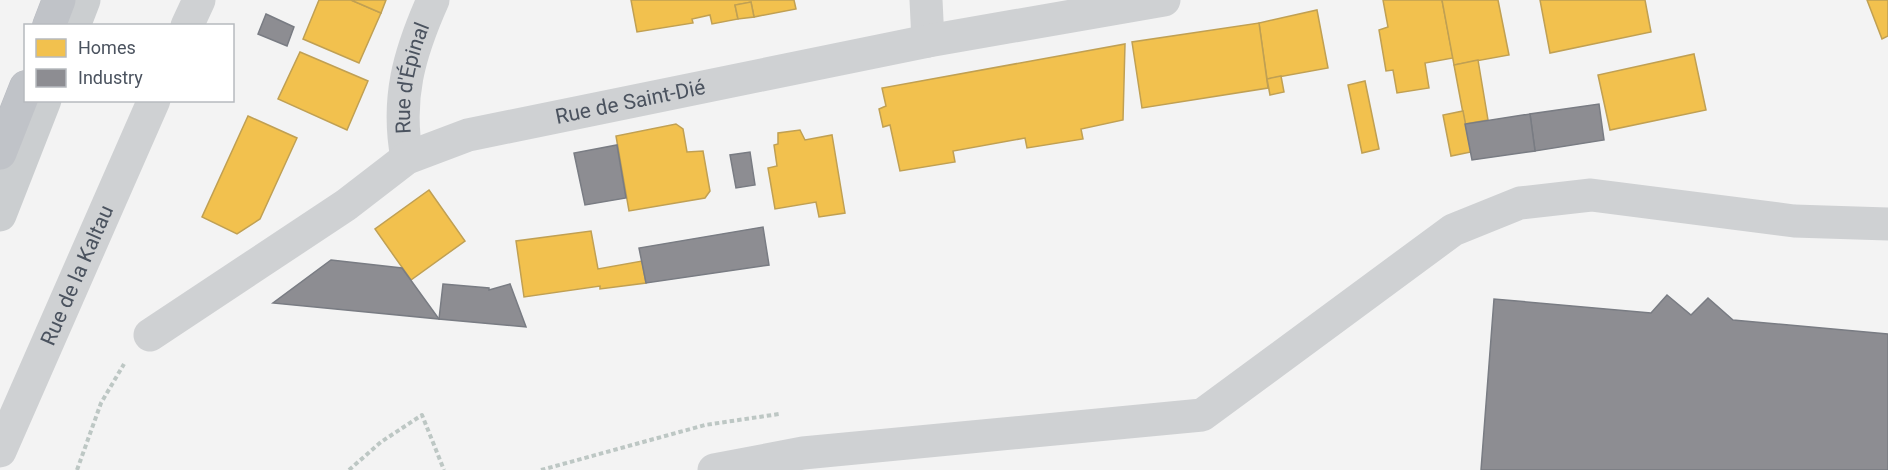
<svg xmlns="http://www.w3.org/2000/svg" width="1888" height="470" font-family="Roboto,sans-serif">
<rect width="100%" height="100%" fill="#f3f3f3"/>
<g fill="#f2c14e" stroke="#c0a053" stroke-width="1.5">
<polygon points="319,0 351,0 381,13 359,63 303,39"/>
<polygon points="351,0 386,0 381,13"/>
<polygon points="631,0 794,0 796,9 754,17 751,2 735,5 738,19 712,24 710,15 692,19 693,23 637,32"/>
<polygon points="1383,0 1442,0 1453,58 1425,63 1429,88 1397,93 1393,70 1386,71 1379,30 1388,27"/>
<polygon points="1442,0 1498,0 1509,55 1454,65"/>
<polygon points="1540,0 1645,0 1651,32 1550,53"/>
<polygon points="1867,0 1888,0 1888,36 1882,39"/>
<polygon points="751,2 754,17 738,19 735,5"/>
<polygon points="1317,10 1328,68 1267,79 1259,23"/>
<polygon points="1259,23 1268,88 1142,108 1132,42"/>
<polygon points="1125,44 1123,120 1081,129 1083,139 1027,148 1025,138 953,151 955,162 900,171 890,125 883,127 879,109 886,106 882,88"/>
<polygon points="300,52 368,81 347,130 278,99"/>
<polygon points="1694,54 1706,110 1610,130 1598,75"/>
<polygon points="1478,60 1488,120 1465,124 1454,65"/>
<polygon points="1281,76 1284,92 1270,95 1267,79"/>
<polygon points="1365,81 1379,149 1362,153 1348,85"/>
<polygon points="1463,111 1471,152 1451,156 1443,115"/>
<polygon points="248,116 297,138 260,219 237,234 202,217"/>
<polygon points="676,124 683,129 687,152 703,151 710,191 705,198 629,211 616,136"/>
<polygon points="800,130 805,140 832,135 845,213 819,217 816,202 775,209 768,168 777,166 774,145 778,144 778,133"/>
<polygon points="429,190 465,241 411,280 375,229"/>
<polygon points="591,231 598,269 642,261 646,283 600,289 600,286 524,297 516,241"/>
</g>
<g fill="#8d8d92" stroke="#797c83" stroke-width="1.5">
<polygon points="266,14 294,27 287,46 258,34"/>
<polygon points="1599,104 1604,140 1535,151 1530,114"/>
<polygon points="1530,114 1535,151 1472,160 1465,124"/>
<polygon points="617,145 626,198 585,205 574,153"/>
<polygon points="750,152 755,185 736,188 730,155"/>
<polygon points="763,227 769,265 646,283 639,248"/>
<polygon points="331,260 402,268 439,319 273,303"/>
<polygon points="443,284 489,288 489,290 510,284 526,327 439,319"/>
<polygon points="1667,295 1691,315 1708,298 1733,320 1888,334 1888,470 1481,470 1494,299 1651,313"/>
</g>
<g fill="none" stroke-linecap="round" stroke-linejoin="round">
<defs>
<g id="highway">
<polyline points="49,26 59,0"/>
<polyline points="0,153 26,87"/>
</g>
</defs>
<use href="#highway" stroke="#b9bcc2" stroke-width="34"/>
<g stroke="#bdc7c4" stroke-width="4" stroke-dasharray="4.5 3" stroke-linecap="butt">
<polyline points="77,470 101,403 124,364"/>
<polyline points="349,470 381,442 422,415 444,470"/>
<polyline points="541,470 705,425 779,414"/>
</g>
<g stroke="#cfd1d3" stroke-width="33">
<polyline points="926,0 928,41"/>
<polyline points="187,26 199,0"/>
<path id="s1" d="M 407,158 C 396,99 409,54 433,0"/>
<path id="s2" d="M 150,335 L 346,205 L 407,158 L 468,135 L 928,41 L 1164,0"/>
<path id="s3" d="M 0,451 L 154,100"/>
<polyline points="714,470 803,453 1202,415 1453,230 1520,203 1591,195 1794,221 1888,224"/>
</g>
<g stroke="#cbced0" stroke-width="33">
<polyline points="74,26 84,0"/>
<polyline points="0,215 45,100"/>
</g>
<use href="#highway" stroke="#c0c3c8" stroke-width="33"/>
</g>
<g text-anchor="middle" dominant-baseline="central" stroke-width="6" stroke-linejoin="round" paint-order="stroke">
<g font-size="21" fill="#4b535f" stroke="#fff">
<text stroke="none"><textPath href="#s1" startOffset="81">Rue d'Épinal</textPath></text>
<text stroke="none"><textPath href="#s2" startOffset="543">Rue de Saint-Dié</textPath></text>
<text stroke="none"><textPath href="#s3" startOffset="192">Rue de la Kaltau</textPath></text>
</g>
</g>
<rect x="24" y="24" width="210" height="78" fill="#ffffff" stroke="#b7babf" stroke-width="1.5"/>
<rect x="36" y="39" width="30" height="18" fill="#f2c14e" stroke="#b7babf" stroke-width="1.5"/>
<text x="78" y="54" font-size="18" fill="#4b535f">Homes</text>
<rect x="36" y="69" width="30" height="18" fill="#8d8d92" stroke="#b7babf" stroke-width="1.5"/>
<text x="78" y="84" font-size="18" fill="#4b535f">Industry</text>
</svg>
